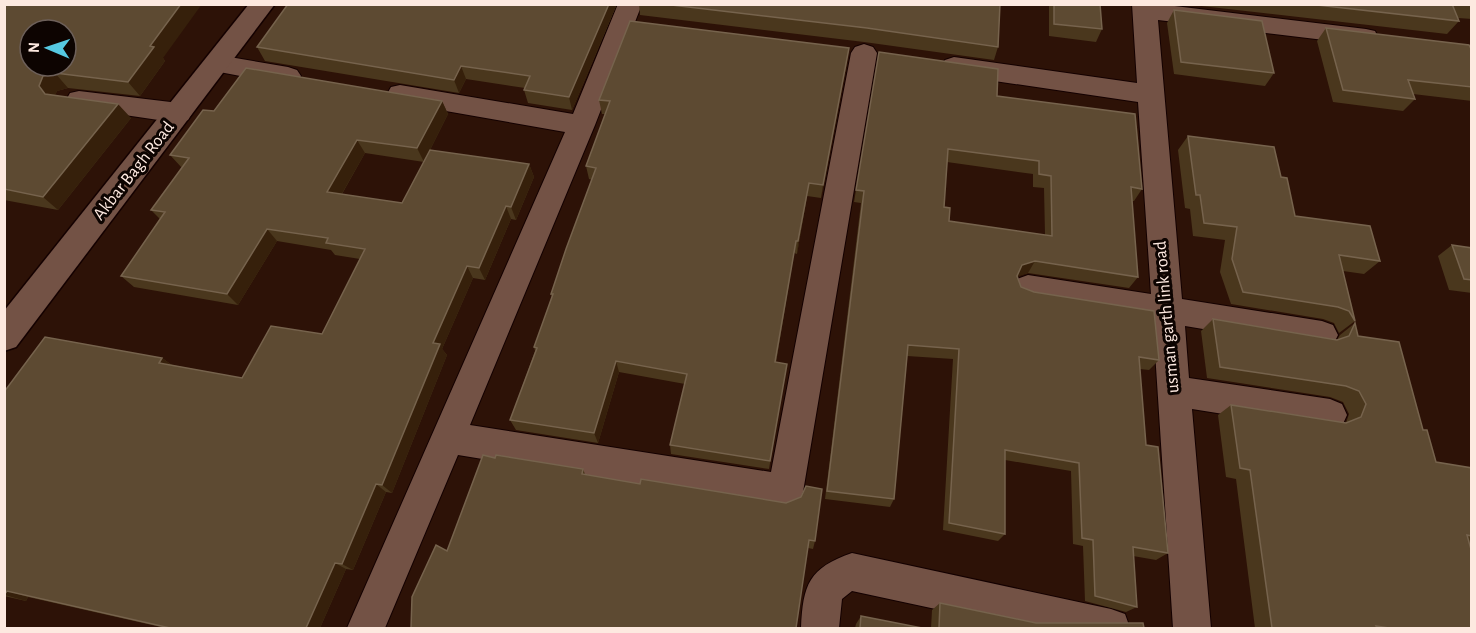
<svg xmlns="http://www.w3.org/2000/svg" width="1476" height="633" font-family="'Alegreya Sans',sans-serif">
<rect width="100%" height="100%" fill="#2d1207"/>
<g fill="none" stroke-linecap="round" stroke-linejoin="round">
<defs>
<g id="minor">
<polygon points="618,4 642,4 595,125 470,425 771,472 851,53 855,47 864,44 873,47 877,53 803,492 798,504 785,509 458,455 385,628 347,628 565,132 400,103 391,101 387,94 391,87 400,85 573,114"/>
<polygon points="1132,4 1158,4 1366,29 1375,31 1378,37 1375,43 1366,45 1158,20 1182,299 1322,321 1333,325 1338,335 1333,345 1322,349 1185,326 1189,378 1330,399 1342,404 1347,415 1342,426 1330,431 1192,409 1211,628 1173,628 1153,321 1028,301 1017,297 1013,288 1017,279 1028,275 1151,294 1138,102 954,75 945,72 941,66 945,60 954,57 1137,83"/>
<polygon points="218,55 288,67 297,70 301,76 297,82 288,85 209,70 205,64 209,58"/>
<polygon points="79,91 179,103 188,106 192,113 188,120 179,123 70,107 66,100 70,93"/>
<path d="M 852,553 L 1111,609 L 1125,614 L 1130,628 L 1024,628 L 852,591 L 842,599 L 839,628 L 801,628 C 803,584 809,568 852,553 Z"/>
</g>
<polygon id="tertiary" points="249,4 275,4 16,347 4,351 4,311"/>
</defs>
<use href="#minor" stroke="#140100" stroke-width="2"/>
<use href="#tertiary" stroke="#140100" stroke-width="3"/>
<use href="#minor" fill="#735245" fill-rule="evenodd"/>
<use href="#tertiary" fill="#735245" fill-rule="evenodd"/>
</g>
<g fill="#4a371d" fill-rule="evenodd">
<polygon points="4,4 163,58 165,61 140,96 68,88 57,91 55,95 131,118 58,210 4,200"/>
<polygon points="288,4 617,4 572,110 528,103 524,90 525,88 466,79 459,93 265,61 257,47"/>
<polygon points="639,4 1000,4 998,47 994,60 864,42 640,15"/>
<polygon points="1049,4 1100,4 1102,29 1096,42 1049,36"/>
<polygon points="1184,4 1472,4 1472,19 1458,18 1459,21 1447,34"/>
<polygon points="1174,10 1274,73 1265,86 1174,74 1167,23"/>
<polygon points="1326,28 1472,51 1472,101 1413,94 1415,99 1403,111 1333,102 1317,41"/>
<path d="M 879,52 L 997,96 L 1142,189 L 1134,201 L 1132,201 L 1138,277 L 1129,288 L 1028,273 L 1017,276 L 1021,287 L 1159,360 L 1149,370 L 1140,369 L 1146,445 L 1168,553 L 1156,560 L 1133,556 L 1137,607 L 1126,612 L 1085,601 L 1083,546 L 1073,544 L 1071,471 L 1005,460 L 1005,534 L 998,541 L 943,530 L 953,359 L 907,356 L 894,499 L 890,507 L 825,499 L 861,203 L 854,202 ZM 947,162 L 1033,174 L 1033,187 L 1044,188 L 1045,235 L 949,221 L 944,207 Z"/>
<polygon points="847,62 821,198 807,196 797,254 794,253 776,363 787,364 785,375 769,469 671,454 670,445 685,384 619,372 598,443 516,430 510,420 535,351 534,347 552,298 551,294 592,180 589,179 586,166 605,114 602,114 599,100"/>
<polygon points="442,101 448,114 424,162 365,153 342,194 402,203 529,164 534,177 516,220 511,219 485,280 473,278 442,349 447,355 392,493 386,492 353,570 346,569 320,628 165,628 28,597 26,601 4,596 4,392 162,358 172,365 242,378 322,334 360,259 335,255 331,250 277,241 238,305 134,287 121,276 160,219 151,210 182,168 170,155 214,111"/>
<polygon points="1188,136 1281,177 1295,216 1380,261 1364,274 1343,271 1355,321 1339,333 1334,323 1323,319 1231,304 1220,272 1225,240 1193,236 1190,209 1185,208 1178,150"/>
<polygon points="1452,245 1472,248 1472,293 1449,290 1438,256"/>
<polygon points="1213,319 1337,340 1340,335 1355,323 1358,336 1423,430 1436,462 1472,468 1472,547 1470,547 1472,628 1255,628 1236,479 1226,477 1218,415 1231,405 1346,423 1349,414 1343,402 1330,397 1207,378 1201,331"/>
<polygon points="583,469 585,474 815,541 813,549 808,548 447,551"/>
<polygon points="940,603 1036,623 1144,628 931,628 932,610"/>
<polygon points="861,616 922,628 855,628 856,624"/>
</g>
<g fill="#36200b">
<polygon points="181,4 202,4 163,58 165,61 140,96 128,82 150,46"/>
<polygon points="609,4 617,4 572,110 569,97"/>
<polygon points="849,48 847,62 821,198 823,185"/>
<polygon points="461,66 466,79 459,93 454,80"/>
<polygon points="55,73 68,88 57,91 53,100 45,94 39,86 43,76"/>
<polygon points="442,101 448,114 424,162 417,148"/>
<polygon points="118,104 131,118 58,210 43,197"/>
<polygon points="357,140 365,153 336,204 327,192"/>
<polygon points="529,164 534,177 516,220 511,207"/>
<polygon points="809,183 807,196 797,254 798,241"/>
<polygon points="506,206 511,219 485,280 479,268"/>
<polygon points="267,229 277,241 238,305 227,294"/>
<polygon points="796,241 774,373 775,362"/>
<polygon points="1035,261 1028,273 1016,277 1022,265"/>
<polygon points="467,266 473,278 442,349 447,355 392,493 382,485 433,343"/>
<polygon points="162,358 176,368 159,363"/>
<polygon points="616,361 619,372 598,443 594,433"/>
<polygon points="376,484 386,492 353,570 342,564"/>
<polygon points="335,563 346,569 320,628 306,628"/>
<polygon points="7,591 28,597 26,601 5,595"/>
</g>
<g fill="#5d4a32" stroke="#76634d" stroke-width="1.5" fill-rule="evenodd">
<path d="M 4,4 L 181,4 L 150,46 L 154,47 L 128,82 L 55,73 L 43,76 L 39,86 L 45,94 L 118,104 L 43,197 L 4,189 ZM 30,30 L 66,30 L 66,66 L 30,66 Z"/>
<polygon points="288,4 609,4 569,97 524,90 530,76 461,66 454,80 257,47"/>
<polygon points="663,4 1000,4 998,47 867,28"/>
<polygon points="1054,4 1100,4 1102,29 1054,24"/>
<polygon points="1308,4 1452,4 1459,21"/>
<polygon points="1174,10 1262,21 1274,73 1181,62"/>
<polygon points="630,21 849,48 823,185 809,183 798,241 796,241 775,362 787,364 770,461 670,445 687,374 616,361 594,433 510,420 537,348 534,347 553,294 551,294 566,249 596,168 586,166 610,101 599,100"/>
<polygon points="1326,28 1469,45 1472,51 1472,87 1408,80 1415,99 1343,90"/>
<path d="M 879,52 L 998,69 L 997,96 L 1135,114 L 1142,189 L 1131,187 L 1138,277 L 1035,261 L 1022,265 L 1017,276 L 1021,287 L 1034,292 L 1154,311 L 1159,360 L 1139,357 L 1146,445 L 1158,447 L 1168,553 L 1133,547 L 1137,607 L 1095,596 L 1093,540 L 1082,538 L 1079,463 L 1005,450 L 1005,534 L 949,523 L 959,349 L 908,345 L 894,499 L 827,491 L 864,191 L 856,190 ZM 948,149 L 1039,161 L 1039,174 L 1051,176 L 1052,236 L 949,221 L 950,208 L 944,207 Z"/>
<polygon points="246,68 442,101 417,148 357,140 327,192 402,203 430,150 529,164 511,207 506,206 479,268 467,266 433,343 440,344 382,485 376,484 342,564 335,563 306,628 170,628 7,591 4,595 4,392 45,337 162,358 159,363 242,378 271,326 322,334 365,249 326,243 328,238 267,229 227,294 121,276 165,212 151,210 189,158 170,155 203,110 214,111"/>
<polygon points="1188,136 1274,147 1281,177 1287,178 1295,216 1370,226 1380,261 1339,255 1355,321 1349,311 1338,307 1243,292 1232,259 1237,227 1204,223 1200,195 1196,195"/>
<polygon points="1452,245 1472,248 1472,280 1464,279"/>
<polygon points="1213,319 1337,340 1349,336 1355,323 1358,336 1399,342 1423,430 1427,430 1436,462 1472,468 1472,536 1467,535 1472,553 1472,628 1389,628 1376,626 1377,628 1272,628 1250,470 1240,468 1231,405 1346,423 1361,417 1366,404 1359,391 1346,386 1220,367"/>
<polygon points="483,455 495,458 496,455 583,469 582,474 640,484 641,479 786,503 801,497 806,486 822,489 815,541 809,540 796,628 411,628 412,597 436,545 447,551"/>
<polygon points="940,603 1036,623 1143,623 1144,628 939,628"/>
<polygon points="861,616 922,628 860,628"/>
</g>
<g text-anchor="middle" dominant-baseline="central" stroke-width="6" stroke-linejoin="round" paint-order="stroke">
<g font-size="18" fill="#fde9e0" stroke="#0d0401">
<text transform="translate(134 171) rotate(-52)">Akbar Bagh Road</text>
<text transform="translate(1167 317) rotate(-95)">usman garth link road</text>
</g>
</g>
<rect width="1476" height="633" fill="none" stroke="#fde9e0" stroke-width="12"/>
<g transform="translate(48 48) rotate(272)"><circle r="28" fill="#0d0401" stroke="#6d605a" stroke-width="1.5"/>
<path d="M0-4.5L10 22L0 15L-10 22Z" fill="#56c9e1"/>
<text y="-9" font-size="16" font-weight="bold" text-anchor="middle" fill="#fde9e0">N</text>
</g>
</svg>
